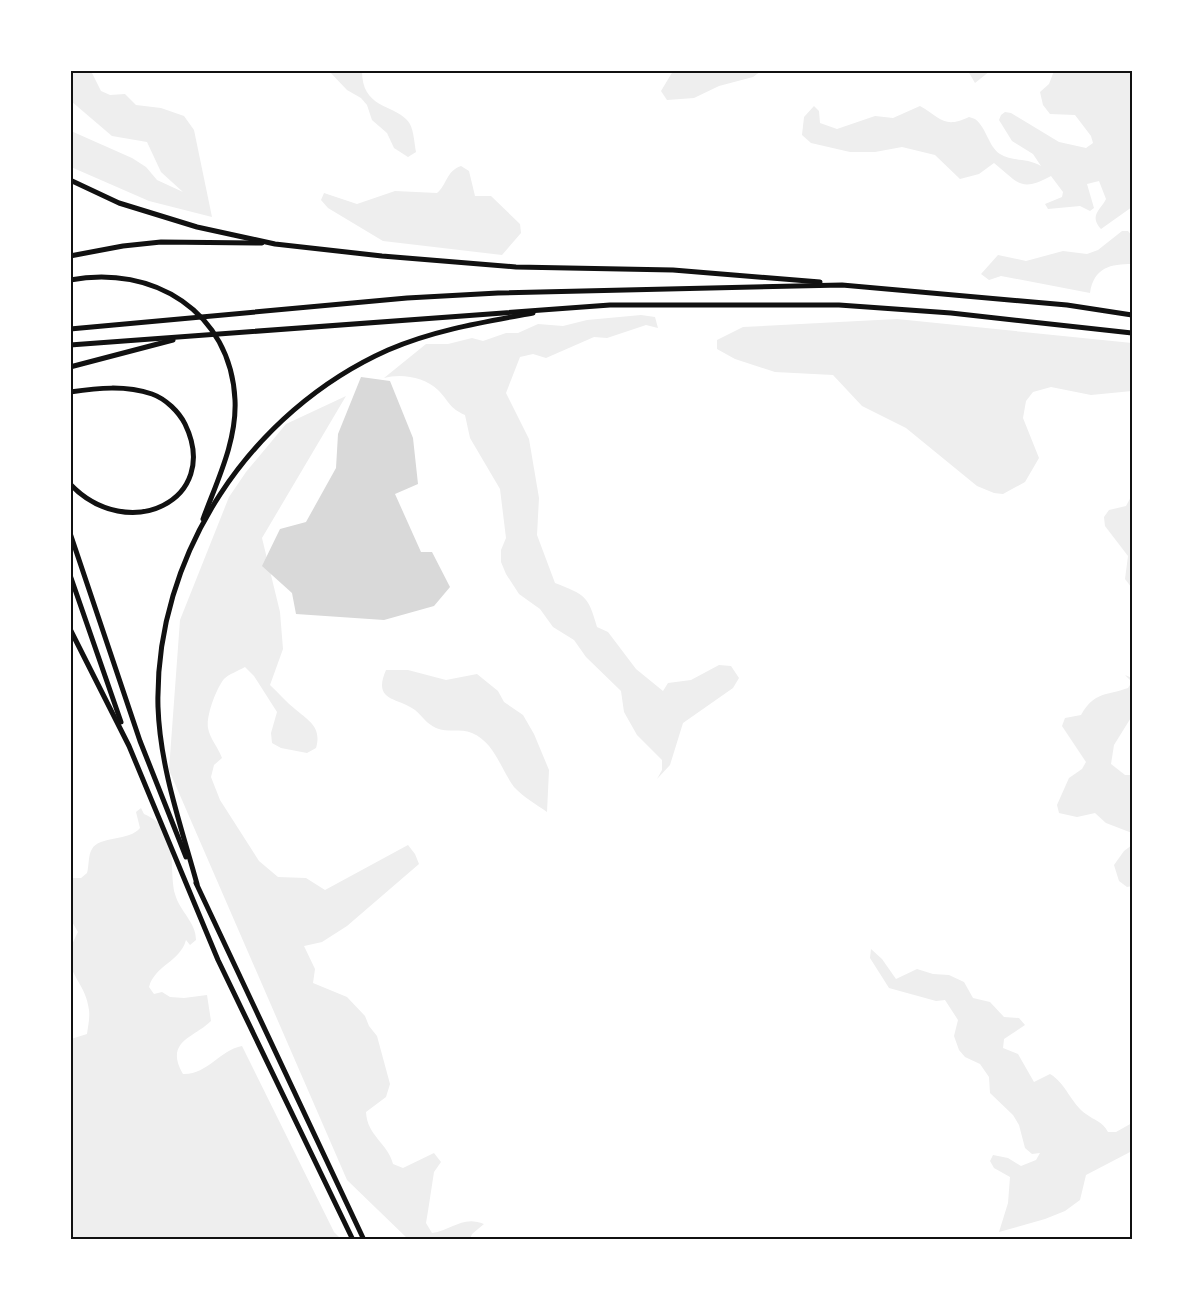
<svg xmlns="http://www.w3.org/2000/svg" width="1203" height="1310" font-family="'Space Grotesk',sans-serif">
<rect width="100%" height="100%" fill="#fff"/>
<g fill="#eee">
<polygon points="71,70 91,71 101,91 110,95 125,94 136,105 161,108 184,116 194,130 212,217 149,201 71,167 71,131 132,158 146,167 157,180 183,192 161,172 147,142 112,136 71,101"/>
<path d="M 329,71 L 362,71 C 362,108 392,104 407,120 C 414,127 414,142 416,152 L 408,157 L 394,148 L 387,133 L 372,120 L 367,105 L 361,98 L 347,90 Z"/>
<polygon points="673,71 673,70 761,71 753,77 719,86 694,98 667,100 661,91"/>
<polygon points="968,71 990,71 975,83"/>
<path d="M 1054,71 L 1132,71 L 1132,207 L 1101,229 C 1089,215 1100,211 1106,199 L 1099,181 L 1087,184 L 1094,208 L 1090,211 L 1080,206 L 1048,209 L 1045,204 L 1062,197 L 1063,192 L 1051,176 C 1020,193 1018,182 994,163 L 979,174 L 960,179 L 935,155 L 902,147 L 875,152 L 850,152 L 811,143 L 802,135 L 804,117 L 814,106 L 819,111 L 820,123 L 837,129 L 875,116 L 893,118 L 920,106 C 941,118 944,129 969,117 L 975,119 C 987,128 988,146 1000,154 C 1012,162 1026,157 1041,166 L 1033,154 L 1012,141 L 999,120 L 1001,115 L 1005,112 L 1011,113 L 1059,142 L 1086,148 L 1093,143 L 1091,136 L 1075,115 L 1050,114 L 1043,105 L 1040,92 L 1049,84 Z"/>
<path d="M 461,166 L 469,171 L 475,196 L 491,196 L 520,224 L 521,233 L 502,255 L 383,241 L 328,208 L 321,200 L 324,193 L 357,204 L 395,191 L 437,193 C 447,185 446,171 461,166 Z"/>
<path d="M 1122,231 L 1128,231 L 1132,236 L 1132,264 C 1111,264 1094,267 1090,293 L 1001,276 L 989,280 L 981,274 L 998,255 L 1026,261 L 1063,251 L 1087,254 L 1098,250 Z"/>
<path d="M 641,315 L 655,317 L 658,328 L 646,325 L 607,338 L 594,337 L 546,358 L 533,354 L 520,357 L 506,393 L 529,439 L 539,498 L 537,535 L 555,583 C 585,595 588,595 597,627 L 608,632 L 636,669 L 663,691 L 668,683 L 691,680 L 719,665 L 731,666 L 739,678 L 733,688 L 683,723 L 670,765 L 657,779 L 662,770 L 662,760 L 637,735 L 624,712 L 621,691 L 586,657 L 574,640 L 553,627 L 540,609 L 519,594 L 506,574 L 501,562 L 501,550 L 506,538 L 500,489 L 470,438 L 465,415 C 449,408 449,401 438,390 C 425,377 401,373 384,378 L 426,344 L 448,344 L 472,338 L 483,341 L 506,333 L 518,333 L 538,324 L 563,326 L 587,320 Z"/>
<polygon points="897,319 1132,343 1132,391 1091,395 1051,387 1033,392 1026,401 1023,418 1039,458 1025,482 1003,494 994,493 977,486 906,428 862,406 833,375 775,372 735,359 717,349 717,340 743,327"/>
<path d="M 346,396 L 262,538 L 280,612 L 283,649 L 270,685 C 279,693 286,702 295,709 C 309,721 322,727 316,748 L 307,753 L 281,748 L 272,743 L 271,733 L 277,712 L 254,676 L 245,667 C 238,671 229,674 224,679 C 216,689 206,716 208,728 C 210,739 218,747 222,758 L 214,765 L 211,777 L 220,800 L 259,861 L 278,877 L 306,878 L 325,890 L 408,845 L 415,854 L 419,864 L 347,926 L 322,942 L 304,946 L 315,969 L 313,983 L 347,997 L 365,1016 L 369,1026 L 377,1036 L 390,1084 L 386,1097 L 366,1112 C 367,1136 388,1143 393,1164 L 403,1168 L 434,1153 L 441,1162 L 434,1172 L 428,1211 L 426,1223 L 432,1233 C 452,1230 463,1215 484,1224 L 472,1234 L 470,1239 L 408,1239 L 347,1180 L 169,770 L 180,620 L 229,497 L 246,472 L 286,424 Z"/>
<polygon points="1132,495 1132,588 1125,579 1128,556 1105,526 1104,517 1109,510 1126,506"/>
<path d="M 386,670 L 408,670 L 446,680 L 477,674 L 498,691 L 504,702 L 523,715 L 534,734 L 549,770 L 547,812 C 536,804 523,797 514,787 C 500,768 495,743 472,733 C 460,728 448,733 436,728 C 427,724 422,716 415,710 C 398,697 372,702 386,670 Z"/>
<path d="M 1125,675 L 1132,678 L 1132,716 L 1114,745 L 1111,764 L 1125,775 L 1132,775 L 1132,833 L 1106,823 L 1095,813 L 1077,817 L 1059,813 L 1057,805 L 1069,778 L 1082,769 L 1086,762 L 1062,726 L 1065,718 L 1081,715 C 1095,691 1106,696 1128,688 L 1132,682 Z"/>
<path d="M 141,808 L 144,814 C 181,830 168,864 175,894 C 180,912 196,922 196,940 L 190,945 L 186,940 C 180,962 155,965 149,987 L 154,994 L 162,992 L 170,997 L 184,998 L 207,995 L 211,1021 C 194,1038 164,1041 183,1074 C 207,1075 220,1050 242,1046 L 334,1232 L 341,1239 L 71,1239 L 71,1039 L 87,1034 C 88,1026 90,1018 89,1010 C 85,976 56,972 78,932 L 71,920 L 71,878 L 81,878 L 87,873 C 89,866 88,855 92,849 C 99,836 130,841 140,828 L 136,812 Z"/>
<polygon points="1132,845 1132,886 1127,887 1119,881 1114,865 1124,851"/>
<path d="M 871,949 L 882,959 L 896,979 L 917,969 L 933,974 L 949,975 L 964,982 L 973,998 L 990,1002 L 1004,1017 L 1019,1018 L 1025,1025 L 1004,1039 L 1003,1048 L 1018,1054 L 1034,1082 L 1050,1074 C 1066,1083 1071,1104 1086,1114 C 1095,1121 1102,1121 1108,1132 L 1116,1132 L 1132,1123 L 1132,1151 L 1086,1175 L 1080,1200 L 1065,1211 L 1045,1219 L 999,1232 L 1008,1203 L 1010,1177 L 994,1168 L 990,1161 L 993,1155 L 1008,1158 L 1021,1166 L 1036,1160 L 1040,1153 L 1032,1154 L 1025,1148 L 1019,1125 L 1013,1115 L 990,1093 L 989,1077 L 980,1064 L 965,1057 L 959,1050 L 954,1036 L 958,1020 L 945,1000 L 936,1001 L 889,988 L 870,958 Z"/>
</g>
<polygon fill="#d9d9d9" points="361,377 390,381 413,438 418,484 395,494 421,552 432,552 450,587 434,606 384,620 296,614 292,593 262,566 280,529 306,522 336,468 338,434"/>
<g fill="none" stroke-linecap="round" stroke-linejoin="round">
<g stroke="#111" stroke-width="5">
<polyline points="70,180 119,203 197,227 275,244 382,256 516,267 673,270 820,282"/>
<polyline points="70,256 123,246 161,242 262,243"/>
<path d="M 70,280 C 153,264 231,312 235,400 C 237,441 217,481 203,519"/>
<polyline points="70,329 407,298 498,293 842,285 1067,305 1132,315"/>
<polyline points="70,345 610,305 839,305 951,313 1132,333"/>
<polyline points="70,367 173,340"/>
<path d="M 70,392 C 98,388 125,385 152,394 C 166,399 179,412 185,424 C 222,500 128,545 70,484"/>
<polyline points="70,533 140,741 186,857"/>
<polyline points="70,575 121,722"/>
<polyline points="70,629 129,746 218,960 353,1240"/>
<polyline points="196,883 364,1240"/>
<path d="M 197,884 C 181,826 160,767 158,707 C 154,555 251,411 388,350 C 434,330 484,322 533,313"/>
</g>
</g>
<rect width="1203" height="1310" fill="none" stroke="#ffffff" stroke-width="144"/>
<rect x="72" y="72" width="1059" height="1166" fill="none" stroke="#111" stroke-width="2"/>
</svg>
